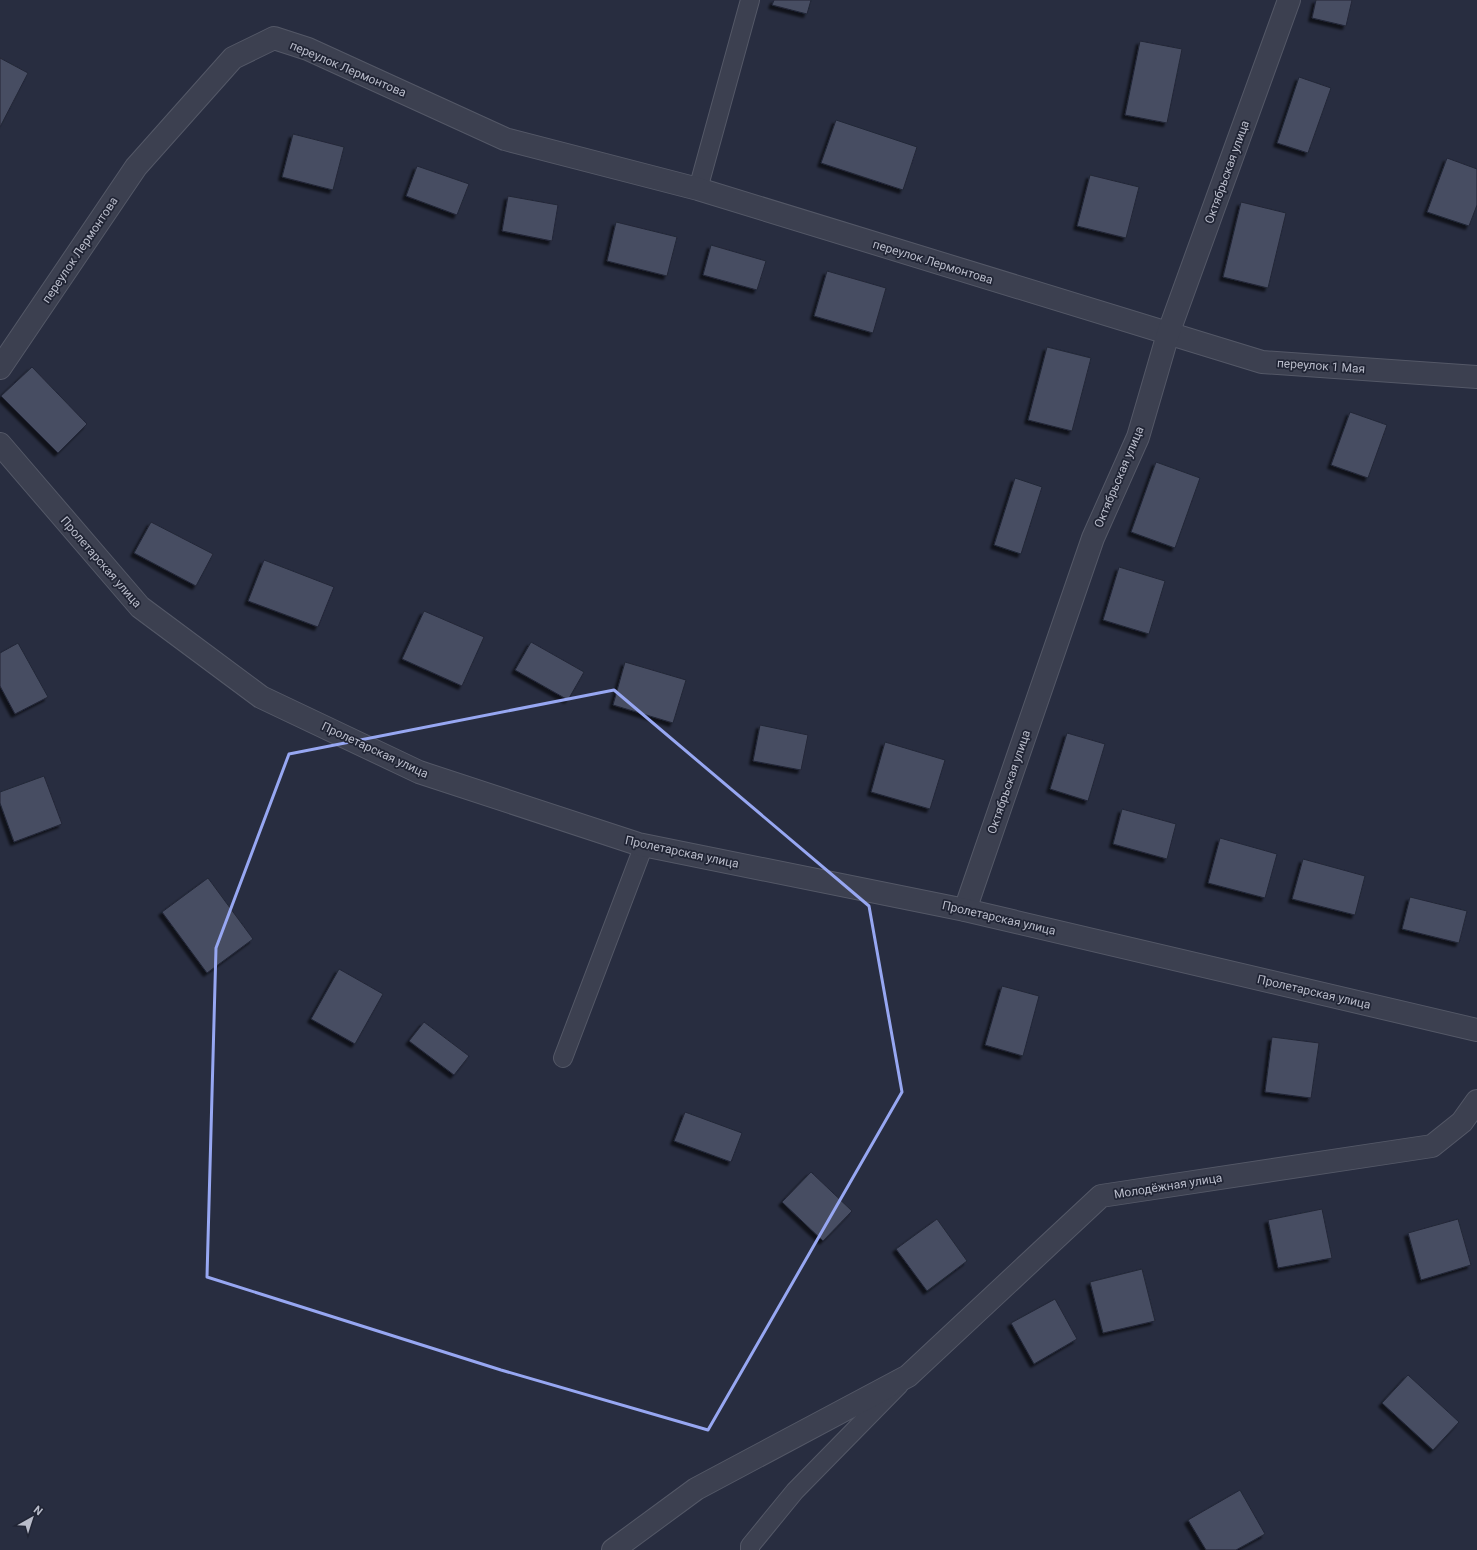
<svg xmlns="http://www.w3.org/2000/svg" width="1477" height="1550" font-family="Roboto,sans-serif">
<defs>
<filter id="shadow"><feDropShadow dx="-3.5" dy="3.5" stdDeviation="1" flood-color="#0009"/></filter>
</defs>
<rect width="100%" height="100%" fill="#282d40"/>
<g fill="#474d62" stroke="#232737" filter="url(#shadow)">
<polygon points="774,0 811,0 807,14 772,5"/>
<polygon points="1316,0 1352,0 1346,26 1312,18"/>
<polygon points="1140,41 1182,49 1167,123 1125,115"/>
<polygon points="0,58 28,73 0,127"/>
<polygon points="1299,77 1331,88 1308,153 1277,143"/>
<polygon points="836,120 917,147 903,190 821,163"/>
<polygon points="293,134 344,147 333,190 282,177"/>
<polygon points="1447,158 1477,169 1477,205 1469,226 1427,212"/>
<polygon points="417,166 469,184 457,215 406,196"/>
<polygon points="1090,175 1139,187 1126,238 1077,226"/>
<polygon points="508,196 558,205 552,241 502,231"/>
<polygon points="1241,202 1286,213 1268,288 1223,277"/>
<polygon points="616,222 677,237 667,276 607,261"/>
<polygon points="711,245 766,261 757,290 703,275"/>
<polygon points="827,271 886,288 873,333 814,316"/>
<polygon points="1047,347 1091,358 1072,431 1028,420"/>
<polygon points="32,367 87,424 58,453 1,396"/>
<polygon points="1350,412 1387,425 1368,478 1331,465"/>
<polygon points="1156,462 1200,478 1175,548 1131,532"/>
<polygon points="1015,478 1042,487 1021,554 994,545"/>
<polygon points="151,522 213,554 196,586 134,553"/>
<polygon points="264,560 334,587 318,627 248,601"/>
<polygon points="1119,567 1165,581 1149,634 1103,620"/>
<polygon points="424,611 484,637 462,686 402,659"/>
<polygon points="531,642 584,672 568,700 515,670"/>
<polygon points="18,643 48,697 15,714 0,686 0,653"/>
<polygon points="625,662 686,680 673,723 613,705"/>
<polygon points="760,725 808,735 801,770 753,761"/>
<polygon points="1067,733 1105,744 1088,801 1050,789"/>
<polygon points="885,742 945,760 930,809 871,792"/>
<polygon points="44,776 62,824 14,842 0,803 0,792"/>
<polygon points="1122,809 1176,824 1167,859 1113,844"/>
<polygon points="1220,838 1277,854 1265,898 1208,883"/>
<polygon points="1303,859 1365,876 1355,915 1292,899"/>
<polygon points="208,878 253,939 207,973 162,912"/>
<polygon points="1410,897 1467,911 1459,943 1402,929"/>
<polygon points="339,969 383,994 355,1044 311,1019"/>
<polygon points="1002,986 1039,996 1023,1056 985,1045"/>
<polygon points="424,1022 469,1056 454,1075 409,1041"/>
<polygon points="1272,1037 1319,1043 1311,1098 1265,1092"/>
<polygon points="685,1112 742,1133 731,1162 674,1141"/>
<polygon points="811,1172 852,1211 823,1241 782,1202"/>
<polygon points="1322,1209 1332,1258 1278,1268 1268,1220"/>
<polygon points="937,1219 967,1261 927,1291 896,1249"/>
<polygon points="1458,1219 1471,1265 1421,1280 1408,1233"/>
<polygon points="1142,1269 1155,1321 1103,1333 1090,1282"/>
<polygon points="1055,1299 1077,1339 1034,1364 1011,1323"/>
<polygon points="1408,1375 1459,1422 1433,1450 1382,1403"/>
<polygon points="1240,1490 1265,1534 1236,1550 1206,1550 1188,1520"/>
</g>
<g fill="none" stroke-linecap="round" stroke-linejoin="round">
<defs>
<g id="service">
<polyline points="698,189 750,0"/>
<polyline points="563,1058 644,845"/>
<polyline points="750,1550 750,1546 795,1491 899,1385"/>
</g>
<g id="minor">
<polyline points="0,368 136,167 233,58 274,38 308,49 505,139 698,189 1262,362 1477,377"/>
<polyline points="965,910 1093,538 1138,437 1168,334 1289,0"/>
<polyline points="613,1550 696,1489 908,1376 1101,1196 1432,1146 1462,1122 1477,1101"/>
</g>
<polyline id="tertiary" points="0,444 140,607 261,697 419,772 638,844 965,910 1477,1030"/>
</defs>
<use href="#service" stroke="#545867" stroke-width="20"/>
<use href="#minor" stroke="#545867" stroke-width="24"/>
<use href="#tertiary" stroke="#545867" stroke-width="24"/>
<use href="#service" stroke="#3c4050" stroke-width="18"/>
<use href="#minor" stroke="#3c4050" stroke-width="22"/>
<use href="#tertiary" stroke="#3c4050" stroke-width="22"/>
</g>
<path fill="none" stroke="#97a7f2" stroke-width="3" stroke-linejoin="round" d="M 614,690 L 869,906 L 902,1092 L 708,1430 L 501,1370 L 207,1277 L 216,948 L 289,754 Z"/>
<g text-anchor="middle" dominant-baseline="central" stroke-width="3.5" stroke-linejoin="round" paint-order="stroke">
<g font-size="12" fill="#b9bcca" stroke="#212535">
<text transform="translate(348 69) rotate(23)">переулок Лермонтова</text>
<text transform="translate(1227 172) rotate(-70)">Октябрьская улица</text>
<text transform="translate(80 250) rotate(-56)">переулок Лермонтова</text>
<text transform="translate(933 262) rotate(17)">переулок Лермонтова</text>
<text transform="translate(1321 366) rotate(4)">переулок 1 Мая</text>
<text transform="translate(1119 477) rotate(-67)">Октябрьская улица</text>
<text transform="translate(101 562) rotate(49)">Пролетарская улица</text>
<text transform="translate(375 750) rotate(25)">Пролетарская улица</text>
<text transform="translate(1009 782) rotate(-71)">Октябрьская улица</text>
<text transform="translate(682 852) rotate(12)">Пролетарская улица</text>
<text transform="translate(999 918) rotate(13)">Пролетарская улица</text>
<text transform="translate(1314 992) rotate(13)">Пролетарская улица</text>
<text transform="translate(1168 1186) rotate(-9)">Молодёжная улица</text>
</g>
</g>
<g transform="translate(32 1518) rotate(39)" stroke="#212535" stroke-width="3" paint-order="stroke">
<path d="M0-3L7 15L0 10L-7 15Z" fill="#b9bcca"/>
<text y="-6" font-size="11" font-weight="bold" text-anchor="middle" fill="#b9bcca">N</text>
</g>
</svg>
